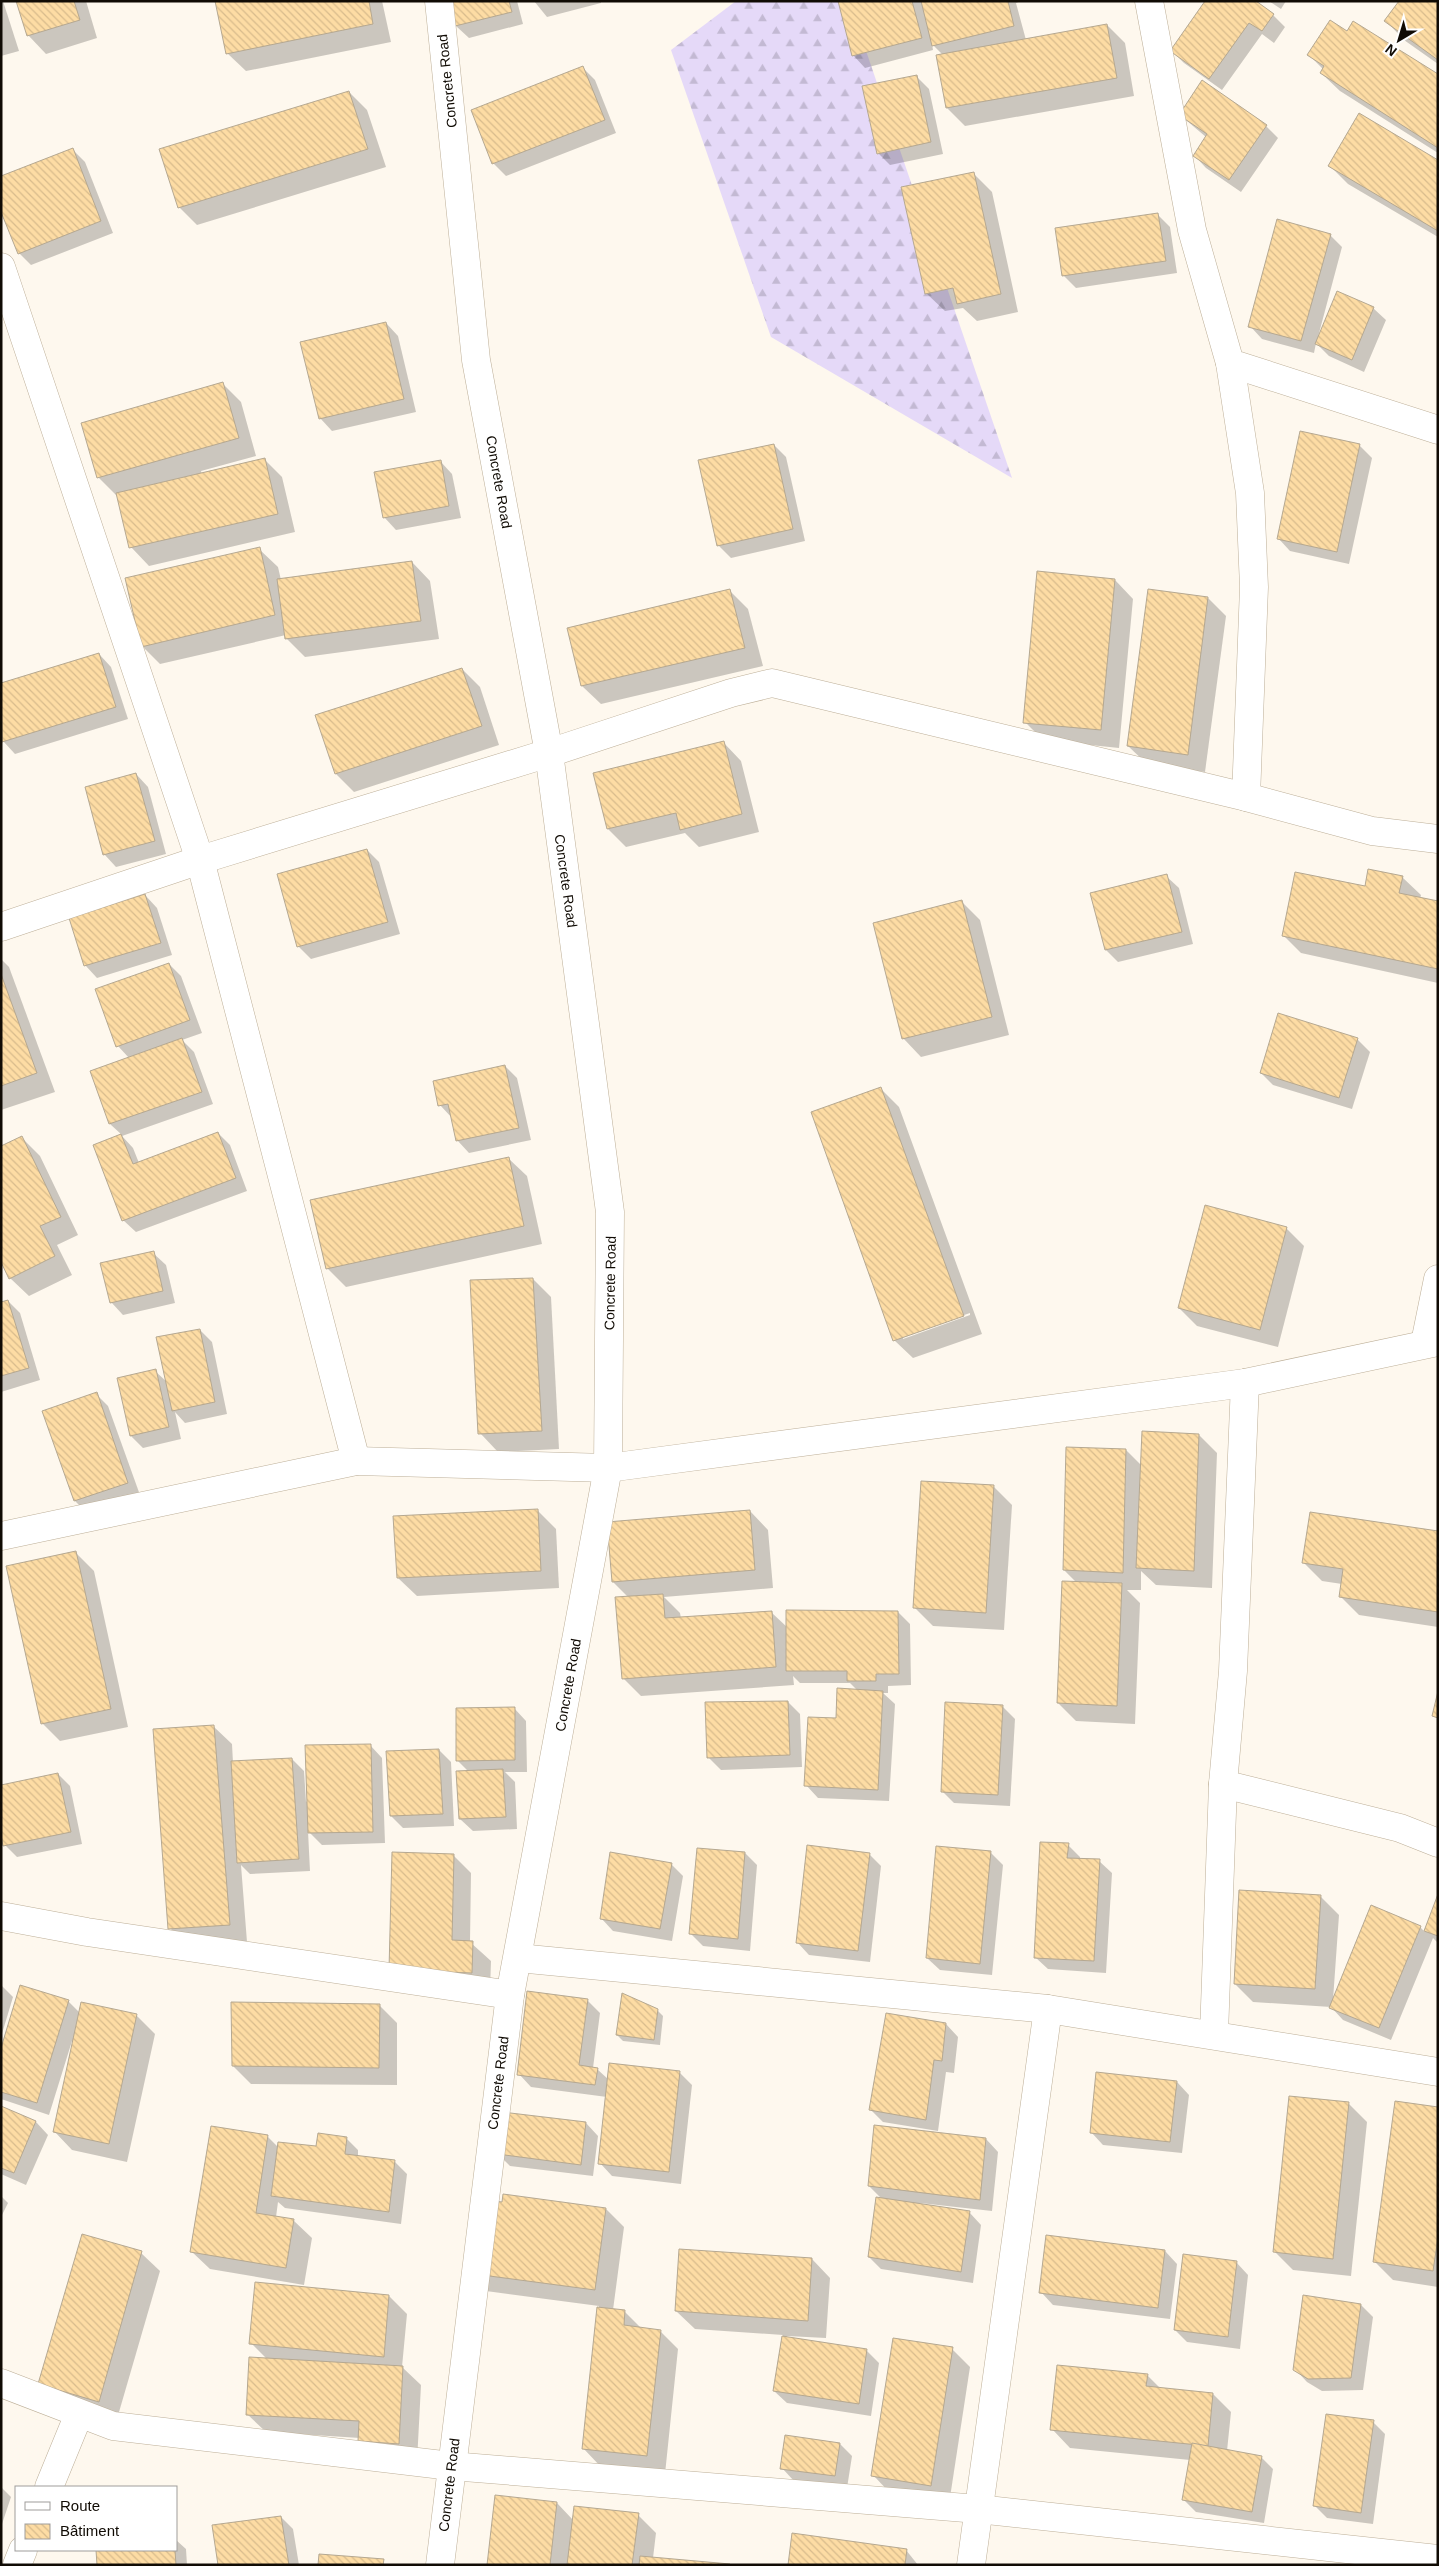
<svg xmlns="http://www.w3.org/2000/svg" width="1439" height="2566" font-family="Arial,sans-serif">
<defs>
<pattern id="forest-firs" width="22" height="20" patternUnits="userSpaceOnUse" patternTransform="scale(1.25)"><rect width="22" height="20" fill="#e5d9f8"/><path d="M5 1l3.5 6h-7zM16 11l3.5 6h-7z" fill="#c3b9d3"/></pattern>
<pattern id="building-back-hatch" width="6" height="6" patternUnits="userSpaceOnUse" patternTransform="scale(1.25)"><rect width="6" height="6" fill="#fddca4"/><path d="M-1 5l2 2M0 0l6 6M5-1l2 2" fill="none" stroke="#d8bb8c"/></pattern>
</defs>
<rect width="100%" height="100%" fill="#fef8ee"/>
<polygon fill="url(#forest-firs)" points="736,1 849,1 1012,478 771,337 671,50"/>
<g fill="#0003" fill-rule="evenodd">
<polygon points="1,1 3,1 19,51 1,56"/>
<polygon points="17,1 86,1 97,38 46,54 28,35"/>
<polygon points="217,1 382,1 391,42 246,71 227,53"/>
<polygon points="450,1 517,1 523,24 469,38 456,26"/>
<polygon points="534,1 601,1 601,3 547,17"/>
<polygon points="839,1 1021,1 1016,3 1026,40 1107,25 1125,43 1134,96 965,126 947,108 943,55 932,44 933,50 865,68 853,55"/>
<polygon points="1207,1 1273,15 1285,27 1274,43 1262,34 1222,90 1184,63 1172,51"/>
<polygon points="1269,1 1286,1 1281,9"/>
<polygon points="1438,1 1438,64 1404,40 1386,21"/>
<polygon points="1347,33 1438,76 1438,153 1340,91 1321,73 1323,69 1309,55"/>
<polygon points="583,68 595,80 616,133 506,176 493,163"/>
<polygon points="917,77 929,89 943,154 890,165 878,153"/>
<polygon points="349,92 367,110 386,167 197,225 179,207"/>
<polygon points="1180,115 1266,126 1278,138 1241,192 1206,168 1194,155 1206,137"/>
<polygon points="73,150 85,162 113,233 31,265 19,253"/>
<polygon points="1438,161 1438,237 1348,184 1329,165"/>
<polygon points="973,173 992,192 1018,312 977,321 963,308 945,311 926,293"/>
<polygon points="1158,215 1170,227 1177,273 1076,288 1063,275"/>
<polygon points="1330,235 1342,247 1318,337 1373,308 1386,320 1364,372 1329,356 1316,343 1314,353 1262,339 1250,326"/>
<polygon points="386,323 398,336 416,412 332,431 320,418"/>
<polygon points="222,383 241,402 256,456 201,471 202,474 264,459 282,477 295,532 149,566 131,547 117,496 98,477"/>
<polygon points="774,445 786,457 805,541 731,558 718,545"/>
<polygon points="1359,445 1372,458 1349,564 1290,551 1278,538"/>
<polygon points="440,461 452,474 461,518 396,530 384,517"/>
<polygon points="259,549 278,567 281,580 412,562 430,581 439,639 305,657 287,639 286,635 160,664 142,646"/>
<polygon points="1115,580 1133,599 1119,748 1043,740 1025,722"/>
<polygon points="730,591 748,609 763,666 601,704 582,686"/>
<polygon points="1208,598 1226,616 1205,772 1147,764 1128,746"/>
<polygon points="99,654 111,667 128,719 15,754 3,741 1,736 1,685"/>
<polygon points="462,669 480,687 499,745 354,792 336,774"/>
<polygon points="723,742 741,761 759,832 699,847 685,833 626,847 608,829 594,774"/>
<polygon points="136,774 148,787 166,854 116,867 104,854"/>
<polygon points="367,850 379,862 400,934 311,959 298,946"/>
<polygon points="1166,876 1179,888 1193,944 1118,962 1106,950"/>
<polygon points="1402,877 1421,895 1420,899 1438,903 1438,983 1301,953 1283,935 1366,888"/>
<polygon points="145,895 157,908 172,955 97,978 85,965"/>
<polygon points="962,902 980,920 1009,1035 921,1057 903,1038"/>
<polygon points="1,959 9,967 55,1092 1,1110"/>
<polygon points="169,964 181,976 202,1033 182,1040 194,1052 213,1104 122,1136 133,1148 139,1163 218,1133 230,1145 247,1191 136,1232 123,1220 95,1145 122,1135 110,1124 129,1058 118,1046 97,990"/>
<polygon points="1357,1039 1370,1052 1352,1109 1273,1085 1261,1073"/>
<polygon points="505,1066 517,1078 531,1140 469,1153 457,1140 452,1118 440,1105"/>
<path d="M 881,1089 L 899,1107 L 982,1334 L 913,1358 L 894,1340 ZM 970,1313 L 970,1315 L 903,1339 L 903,1336 Z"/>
<polygon points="22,1138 40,1156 78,1235 57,1245 72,1275 29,1296 10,1278"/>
<polygon points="508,1158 527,1176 542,1244 346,1287 328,1269 312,1201"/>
<polygon points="1286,1228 1304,1246 1278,1347 1197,1326 1179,1308"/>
<polygon points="153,1253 166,1265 175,1303 123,1315 111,1302"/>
<polygon points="533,1279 551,1297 559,1449 498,1452 480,1433"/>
<polygon points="8,1301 20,1313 40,1380 1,1392 1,1303"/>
<polygon points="200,1330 212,1342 227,1414 185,1423 175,1412 181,1439 143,1448 131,1436 155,1371 167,1382"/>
<polygon points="96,1394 108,1406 140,1495 87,1513 75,1501 44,1412"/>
<polygon points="1199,1435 1217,1453 1212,1588 1156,1585 1141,1571 1141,1590 1127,1590 1140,1603 1135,1724 1076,1721 1058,1703 1077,1583 1064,1570 1126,1450 1142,1466"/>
<polygon points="993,1486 1012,1505 1004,1630 933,1626 915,1608"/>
<polygon points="537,1510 556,1529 559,1588 417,1596 398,1578"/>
<polygon points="750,1511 768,1530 773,1588 664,1597 680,1613 681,1618 771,1612 788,1628 898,1612 910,1624 911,1685 888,1686 888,1693 883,1693 895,1704 889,1801 818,1798 806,1785 837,1719 858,1691 850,1683 800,1683 793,1676 794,1685 641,1696 623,1678 629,1598 613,1582"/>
<polygon points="1438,1532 1438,1627 1359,1615 1340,1596 1342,1584 1322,1581 1303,1562"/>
<polygon points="76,1553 94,1571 128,1727 60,1741 42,1723"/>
<polygon points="788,1702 800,1714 802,1767 721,1770 708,1757"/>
<polygon points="1002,1706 1015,1719 1010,1806 954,1803 942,1791"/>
<polygon points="514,1708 526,1721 527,1772 505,1772 515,1782 517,1829 473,1831 460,1819 469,1772 458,1761"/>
<polygon points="213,1726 232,1744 233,1763 292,1759 304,1771 306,1802 370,1745 382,1758 385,1843 322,1845 308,1831 310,1871 250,1874 241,1865 247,1942 188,1947 170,1928"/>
<polygon points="439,1750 451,1762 454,1826 403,1828 391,1816"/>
<polygon points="58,1774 70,1786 82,1844 17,1857 5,1845"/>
<polygon points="1068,1845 1080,1857 1080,1860 1099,1861 1112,1873 1106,1973 1048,1969 1035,1957"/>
<polygon points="745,1853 757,1865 750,1951 703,1946 691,1934"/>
<polygon points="991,1853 1003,1865 992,1975 940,1970 927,1958"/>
<polygon points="869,1854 881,1866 870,1962 809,1955 797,1942"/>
<polygon points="453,1855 471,1873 470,1942 491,1961 490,1990 409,1988"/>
<polygon points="671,1864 683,1876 672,1941 613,1931 601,1918"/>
<polygon points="1320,1896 1339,1915 1333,2000 1420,1927 1425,1932 1438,1898 1438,1943 1433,1938 1391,2040 1343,2020 1331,2007 1253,2002 1235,1984"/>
<polygon points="1,1985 13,1997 1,2037"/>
<polygon points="587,2000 600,2013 593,2068 597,2069 609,2080 610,2065 680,2073 692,2085 681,2184 612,2176 600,2163 607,2097 531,2087 519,2074"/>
<polygon points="68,2001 80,2013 137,2016 155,2034 127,2162 72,2150 54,2131 74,2041 72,2041 49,2115 1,2099 1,2053"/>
<polygon points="379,2005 397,2023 397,2085 251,2084 233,2066"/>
<polygon points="657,2010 663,2016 660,2045 623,2041 617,2035"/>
<polygon points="946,2024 958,2037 954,2073 946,2072 938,2131 883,2122 870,2109"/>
<polygon points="1177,2082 1189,2095 1182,2153 1103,2145 1091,2132"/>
<polygon points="1349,2104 1367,2122 1351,2276 1293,2270 1275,2252"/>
<polygon points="1,2107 36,2122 48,2135 26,2185 1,2174"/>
<polygon points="1438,2108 1438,2287 1393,2280 1375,2262"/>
<polygon points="586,2123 598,2136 593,2176 510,2166 498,2154"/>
<polygon points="268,2137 279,2148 317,2148 346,2138 358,2150 358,2157 395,2162 407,2174 401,2224 285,2208 278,2202 276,2217 293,2220 312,2238 304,2285 210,2269 191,2251"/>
<polygon points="986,2139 998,2152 992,2211 920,2203 920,2205 969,2212 981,2225 973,2283 881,2269 869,2257 883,2200 869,2186"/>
<polygon points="1,2196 8,2203 1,2217"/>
<polygon points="503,2204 606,2209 624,2227 613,2310 625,2312 642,2329 660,2331 678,2349 665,2474 601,2467 583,2448 599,2306 486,2291"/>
<polygon points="1165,2251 1177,2264 1170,2319 1053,2305 1041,2292"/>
<polygon points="141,2253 160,2271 117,2419 40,2384"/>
<polygon points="812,2259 830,2278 826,2338 787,2336 787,2338 866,2350 879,2363 871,2416 787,2403 774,2391 783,2335 695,2329 676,2311"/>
<polygon points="1236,2262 1248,2275 1240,2349 1187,2342 1175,2330"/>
<polygon points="389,2296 407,2314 402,2367 421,2385 417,2462 378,2459 360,2441 360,2438 266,2432 247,2414 267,2359 251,2343"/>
<polygon points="1361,2305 1373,2317 1363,2390 1322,2391 1307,2382 1295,2369"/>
<polygon points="952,2349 970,2367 949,2504 891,2494 873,2475"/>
<polygon points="1147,2375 1161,2389 1213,2394 1231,2412 1227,2451 1261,2457 1273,2469 1264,2523 1196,2512 1184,2500 1190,2460 1070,2448 1052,2429"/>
<polygon points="1373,2422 1385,2434 1373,2524 1327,2518 1315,2506"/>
<polygon points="840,2444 852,2456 847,2488 794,2481 782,2468"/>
<polygon points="1,2487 11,2497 1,2527"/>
<polygon points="557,2503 573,2520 638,2515 656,2533 653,2558 722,2565 488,2565"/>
<polygon points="281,2517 293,2529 299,2565 219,2565"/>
<polygon points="176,2540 186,2549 187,2565 98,2565 97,2550 176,2550"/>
<polygon points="906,2550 918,2565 789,2565"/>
</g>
<g fill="url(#building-back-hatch)" stroke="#b5a891">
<polygon points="16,1 74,1 80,20 27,36"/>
<polygon points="215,1 369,1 373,24 226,54"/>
<polygon points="449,1 509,1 512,12 455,26"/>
<polygon points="838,1 912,1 922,38 852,56"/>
<polygon points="921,1 1008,1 1014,26 932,46"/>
<polygon points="1205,1 1256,1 1274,14 1262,31 1249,23 1209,79 1170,51"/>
<polygon points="1399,1 1438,1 1438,60 1384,21"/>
<polygon points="1330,20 1347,31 1353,21 1438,74 1438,148 1320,73 1324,66 1307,55"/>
<polygon points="1107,24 1117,78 946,108 936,55"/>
<polygon points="583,66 605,120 492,164 471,110"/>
<polygon points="917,75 931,142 877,154 862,86"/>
<polygon points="1202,80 1267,125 1229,180 1193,156 1207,134 1179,115"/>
<polygon points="349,91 368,149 178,208 159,149"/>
<polygon points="1359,113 1438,160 1438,231 1328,166"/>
<polygon points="73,148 101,221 18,254 1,212 1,176"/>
<polygon points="974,172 1001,294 957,304 953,288 925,294 901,187"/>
<polygon points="1158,213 1166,261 1062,276 1055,228"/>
<polygon points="1277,219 1331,234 1301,341 1248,327"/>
<polygon points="1337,291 1374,307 1352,360 1315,344"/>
<polygon points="386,322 404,399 319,419 300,342"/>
<polygon points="223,382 239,438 97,478 81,423"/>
<polygon points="1300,431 1360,444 1337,552 1277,539"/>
<polygon points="774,444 793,529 717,546 698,460"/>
<polygon points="265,458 278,514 129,548 116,493"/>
<polygon points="441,460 449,506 383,518 374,472"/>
<polygon points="260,547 275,615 141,647 125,578"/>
<polygon points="412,561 421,621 285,639 277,579"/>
<polygon points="1037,571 1115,579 1101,730 1023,723"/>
<polygon points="730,589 745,648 581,686 567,628"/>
<polygon points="1148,589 1208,597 1188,755 1127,746"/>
<polygon points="99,653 116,707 2,742 1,683"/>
<polygon points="462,668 482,726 335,774 315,715"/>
<polygon points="724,741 742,814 680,830 676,813 607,829 593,773"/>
<polygon points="136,773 155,841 103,855 85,787"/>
<polygon points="367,849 388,922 297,947 277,874"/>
<polygon points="1368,869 1403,876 1399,893 1438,901 1438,969 1282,936 1295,872 1365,886"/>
<polygon points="1167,874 1182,932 1105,950 1090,893"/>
<polygon points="145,894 161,943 84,966 69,918"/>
<polygon points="962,900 992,1017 902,1039 873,923"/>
<polygon points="169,963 190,1020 116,1047 95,989"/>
<polygon points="1,974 37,1073 1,1086"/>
<polygon points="1278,1013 1358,1038 1339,1098 1260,1073"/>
<polygon points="182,1038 202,1092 109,1124 90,1071"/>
<polygon points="505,1065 519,1128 456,1141 448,1104 438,1106 433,1081"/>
<polygon points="881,1087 964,1316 893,1341 811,1112"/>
<polygon points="218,1132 236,1178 122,1221 93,1145 121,1134 133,1164"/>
<polygon points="22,1136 61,1217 40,1226 55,1256 9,1279 1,1262 1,1146"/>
<polygon points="509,1157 524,1226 326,1269 310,1200"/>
<polygon points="1205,1205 1287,1227 1260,1330 1178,1308"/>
<polygon points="154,1251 163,1291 110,1303 100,1263"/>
<polygon points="533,1278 542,1431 478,1434 470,1280"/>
<polygon points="8,1300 29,1368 1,1376 1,1302"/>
<polygon points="200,1329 215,1402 172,1411 156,1337"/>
<polygon points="156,1369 169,1427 130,1436 117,1378"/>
<polygon points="97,1392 128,1483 74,1501 42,1411"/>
<polygon points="1142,1431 1199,1434 1194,1571 1136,1568"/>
<polygon points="1066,1447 1126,1449 1123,1573 1063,1570"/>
<polygon points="921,1481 994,1485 986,1613 913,1608"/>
<polygon points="538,1509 541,1571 397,1578 393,1516"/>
<polygon points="750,1510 755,1570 612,1582 607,1522"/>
<polygon points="1310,1512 1438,1531 1438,1612 1339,1597 1343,1569 1302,1563"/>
<polygon points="76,1551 111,1709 41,1724 6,1566"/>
<polygon points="1062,1581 1122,1583 1117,1706 1057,1703"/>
<polygon points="663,1594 665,1618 772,1611 776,1667 622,1679 615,1597"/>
<polygon points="786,1610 898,1611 899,1674 876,1674 876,1681 847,1681 847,1671 786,1671"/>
<polygon points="837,1688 883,1691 878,1790 804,1786 808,1717 836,1718"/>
<polygon points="1438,1691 1438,1718 1432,1716"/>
<polygon points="788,1701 790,1755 707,1758 705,1702"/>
<polygon points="945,1702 1003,1705 998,1795 941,1792"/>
<polygon points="515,1707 515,1760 456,1761 456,1708"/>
<polygon points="214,1725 230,1925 168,1929 153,1729"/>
<polygon points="371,1744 373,1832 308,1833 305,1745"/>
<polygon points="439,1749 443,1814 390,1816 386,1751"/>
<polygon points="292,1758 299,1859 237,1863 231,1761"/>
<polygon points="503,1769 506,1817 459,1819 456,1771"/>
<polygon points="58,1773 71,1832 3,1846 1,1835 1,1785"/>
<polygon points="1040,1842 1069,1843 1067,1858 1100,1859 1094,1961 1034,1958"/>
<polygon points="807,1845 870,1853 858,1951 796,1943"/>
<polygon points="936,1846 991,1851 980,1964 926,1958"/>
<polygon points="697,1848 745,1852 738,1939 689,1934"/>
<polygon points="392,1852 454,1854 452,1940 473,1941 472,1973 389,1970"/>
<polygon points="610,1852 672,1863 660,1929 600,1919"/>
<polygon points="1239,1890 1321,1895 1315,1989 1234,1984"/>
<polygon points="1438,1894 1438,1936 1424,1931"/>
<polygon points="1371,1905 1421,1926 1379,2028 1329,2008"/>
<polygon points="20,1985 69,2000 37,2103 1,2092 1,2048"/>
<polygon points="527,1991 588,1999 579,2065 598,2068 595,2085 517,2075"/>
<polygon points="622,1993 658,2009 654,2040 616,2035"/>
<polygon points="81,2002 137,2014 109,2144 53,2132"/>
<polygon points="231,2002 380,2004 379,2068 232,2066"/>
<polygon points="886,2013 946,2023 942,2061 934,2060 926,2120 869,2110"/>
<polygon points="609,2063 680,2071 669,2172 598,2164"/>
<polygon points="1096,2072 1177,2081 1170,2142 1090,2133"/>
<polygon points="1289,2096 1349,2102 1333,2259 1273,2252"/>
<polygon points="1395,2101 1438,2107 1438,2237 1433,2271 1373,2262"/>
<polygon points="1,2106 36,2121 14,2173 1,2168"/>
<polygon points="502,2112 586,2122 581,2165 497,2154"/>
<polygon points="874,2125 986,2138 980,2200 868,2186"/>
<polygon points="211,2126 268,2135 256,2213 294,2219 286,2268 190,2252"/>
<polygon points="318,2133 347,2137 345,2154 395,2160 389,2212 271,2196 278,2142 316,2146"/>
<polygon points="503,2194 606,2208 595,2290 467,2273 476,2199 502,2202"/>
<polygon points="876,2197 970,2211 961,2272 868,2257"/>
<polygon points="82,2234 142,2251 99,2402 38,2384"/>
<polygon points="1046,2235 1165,2250 1158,2308 1039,2293"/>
<polygon points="679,2249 812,2258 808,2321 675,2311"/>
<polygon points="1183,2254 1237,2261 1228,2337 1174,2330"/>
<polygon points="255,2282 389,2295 384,2357 249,2344"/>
<polygon points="1303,2295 1361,2304 1351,2378 1308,2379 1293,2370"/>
<polygon points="597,2307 625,2310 624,2325 661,2330 647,2456 582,2449"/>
<polygon points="782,2336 867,2349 859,2404 773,2391"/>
<polygon points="893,2338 953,2347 931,2486 871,2476"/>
<polygon points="249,2357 403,2366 399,2444 358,2441 359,2421 246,2415"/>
<polygon points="1057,2365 1148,2374 1146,2386 1213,2393 1208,2446 1050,2430"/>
<polygon points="1326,2414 1374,2420 1361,2513 1313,2506"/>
<polygon points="785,2435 840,2443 835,2476 780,2469"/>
<polygon points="1192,2443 1262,2456 1252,2512 1182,2500"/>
<polygon points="495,2495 557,2502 550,2565 487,2565"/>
<polygon points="574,2506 639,2513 632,2565 567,2565"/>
<polygon points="281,2516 289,2565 218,2565 212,2525"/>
<polygon points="792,2533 907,2549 905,2565 788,2565"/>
<polygon points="96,2550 175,2550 176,2565 97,2565"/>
<polygon points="319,2554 384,2559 383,2565 318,2565"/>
<polygon points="640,2556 730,2564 729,2565 639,2565"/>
</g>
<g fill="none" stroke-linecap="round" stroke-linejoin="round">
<defs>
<g id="minor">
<polyline points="1149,1 1192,230 1230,363 1438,430"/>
<polyline points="1,267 200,860 356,1461"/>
<polyline points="1230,363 1250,493 1254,587 1246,797"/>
<polyline points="1,927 200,860 549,753 731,693 772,683 1246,797 1372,831 1438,839"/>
<polyline points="1425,1343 1438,1279"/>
<polyline points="1,1536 356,1461 608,1468 1245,1383 1438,1342"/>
<polyline points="1223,1784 1400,1828 1438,1843"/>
<polyline points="1,1916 87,1932 510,1995"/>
<polyline points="518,1958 1048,2009 1438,2072"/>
<polyline points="1214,2034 1223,1784 1233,1671 1245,1383"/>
<polyline points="1,2383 113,2426 451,2466 978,2509 1438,2559"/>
<polyline points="49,2487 79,2414"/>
<polyline points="17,2565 23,2550"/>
<polyline points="971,2565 1048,2009"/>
</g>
<polyline id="tertiary" points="439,1 476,360 549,753 610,1212 608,1468 510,1995 440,2565"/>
</defs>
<use href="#minor" stroke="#bdaf98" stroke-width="29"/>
<use href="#tertiary" stroke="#bdaf98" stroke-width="29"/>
<use href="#minor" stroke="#fff" stroke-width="28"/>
<use href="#tertiary" stroke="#fff" stroke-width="28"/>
</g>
<g text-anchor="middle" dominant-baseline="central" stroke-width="4.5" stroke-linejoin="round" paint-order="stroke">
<g font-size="14" fill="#100b04" stroke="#fff">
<text transform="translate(447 81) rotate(-96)">Concrete Road</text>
<text transform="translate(499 482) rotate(80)">Concrete Road</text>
<text transform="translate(566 881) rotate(82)">Concrete Road</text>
<text transform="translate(610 1283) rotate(-89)">Concrete Road</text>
<text transform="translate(568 1685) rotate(-80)">Concrete Road</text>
<text transform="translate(498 2083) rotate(-83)">Concrete Road</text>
<text transform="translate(449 2485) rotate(-83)">Concrete Road</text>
</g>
</g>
<rect width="1439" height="2566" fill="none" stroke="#100b04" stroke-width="5"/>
<rect x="15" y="2486" width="162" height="65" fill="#ffffff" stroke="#9f9d9b"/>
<rect x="25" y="2502" width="25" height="8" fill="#ffffff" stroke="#9f9d9b"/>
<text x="60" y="2511" font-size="15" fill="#100b04">Route</text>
<rect x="25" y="2524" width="25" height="15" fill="url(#building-back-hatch)" stroke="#9f9d9b"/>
<text x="60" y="2536" font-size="15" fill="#100b04">Bâtiment</text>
<g transform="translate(1399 40) rotate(218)" stroke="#ffffff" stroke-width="4" paint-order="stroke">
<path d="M0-4L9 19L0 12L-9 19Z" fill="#100b04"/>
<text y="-8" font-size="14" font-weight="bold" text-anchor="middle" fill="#100b04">N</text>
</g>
</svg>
